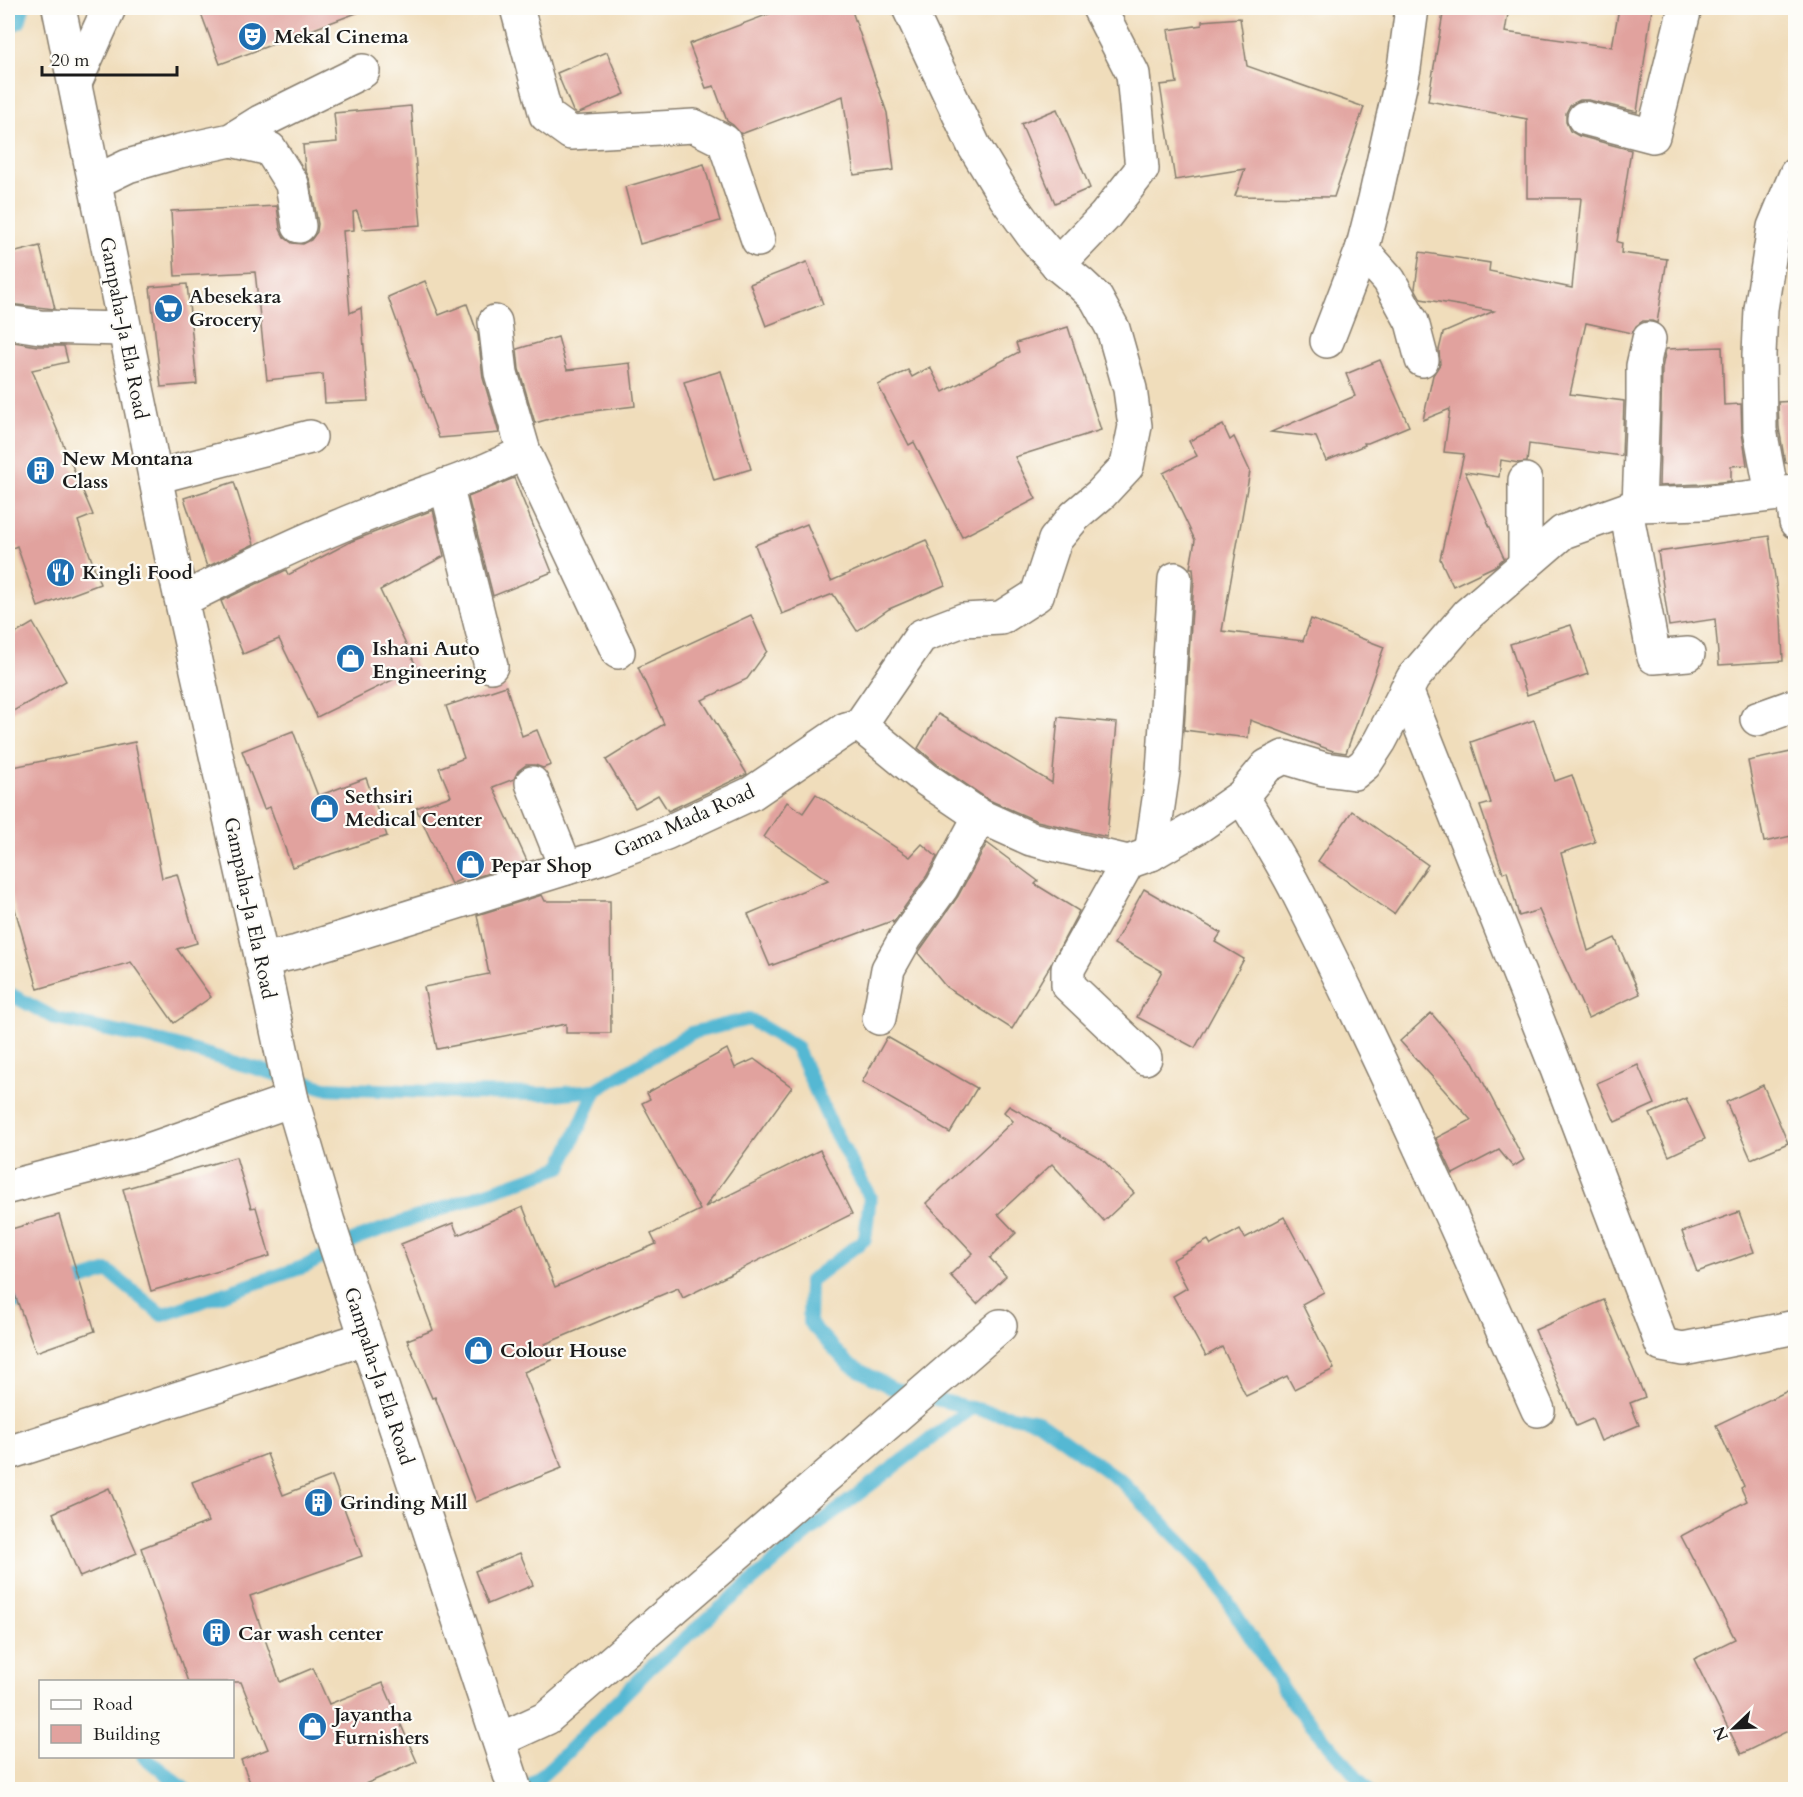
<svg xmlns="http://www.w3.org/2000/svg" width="1803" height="1797" font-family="Cardo,serif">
<rect width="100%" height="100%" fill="#fdfcf7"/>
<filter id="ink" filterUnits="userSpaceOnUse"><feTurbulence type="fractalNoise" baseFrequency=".0167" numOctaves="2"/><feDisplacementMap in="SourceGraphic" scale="12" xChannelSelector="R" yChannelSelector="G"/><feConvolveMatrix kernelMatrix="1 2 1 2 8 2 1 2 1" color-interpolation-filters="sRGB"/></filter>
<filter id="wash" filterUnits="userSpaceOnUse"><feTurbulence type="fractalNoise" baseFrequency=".008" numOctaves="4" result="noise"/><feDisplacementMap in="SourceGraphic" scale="24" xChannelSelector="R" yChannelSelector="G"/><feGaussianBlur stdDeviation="1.35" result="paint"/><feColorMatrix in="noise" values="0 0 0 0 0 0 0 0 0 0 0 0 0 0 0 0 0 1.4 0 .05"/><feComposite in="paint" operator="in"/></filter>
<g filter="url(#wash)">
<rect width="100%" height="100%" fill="#f0ddbb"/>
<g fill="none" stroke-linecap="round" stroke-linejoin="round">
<g stroke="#55b8d3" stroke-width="14">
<polyline points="8,27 19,22 23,8"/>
<polyline points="8,993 56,1019 163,1042 325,1088 459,1093 554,1094 596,1090 691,1033 749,1019 796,1047 833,1129 870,1197 865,1239 810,1281 809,1322 848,1364 892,1388 971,1408 1038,1421 1122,1482 1205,1566 1290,1699 1368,1790"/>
<polyline points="64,1286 108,1271 162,1315 306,1266 360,1237 561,1167 596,1090"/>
<polyline points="8,1305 34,1296"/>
<polyline points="143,1756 186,1790"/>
<polyline points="526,1790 563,1756 650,1668 819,1524 971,1408"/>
</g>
</g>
<g id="blocks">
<g fill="#e1a29e">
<polygon points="199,8 362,8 362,11 220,64"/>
<polygon points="785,8 851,8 887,113 894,170 854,175 843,96 741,134 733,125 727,121 714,86 706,88 689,44"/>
<polygon points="1444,8 1509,8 1505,32 1612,47 1619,8 1652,8 1637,112 1589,100 1580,100 1570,105 1566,113 1566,122 1570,131 1579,136 1631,150 1617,242 1622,243 1621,253 1667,259 1657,323 1652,321 1643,321 1636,326 1632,333 1586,323 1570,394 1624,401 1622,456 1529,444 1527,462 1519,463 1501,460 1499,477 1465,472 1504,558 1495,566 1453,586 1440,559 1464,454 1444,452 1450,409 1423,420 1433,375 1440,364 1439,350 1443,333 1494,311 1421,299 1415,288 1420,252 1490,263 1489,271 1572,288 1581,198 1527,198 1527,119 1428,101"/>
<polygon points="1240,18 1247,66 1364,107 1334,197 1235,196 1245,169 1175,180 1160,85 1177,83 1168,30 1202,25 1202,21"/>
<polygon points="607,52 625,94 577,114 573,111 557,73"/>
<polygon points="411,106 421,225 363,229 357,211 353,212 354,230 343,231 350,313 361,308 368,401 325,403 323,374 267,380 255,272 175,276 171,211 277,206 280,229 284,237 292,243 303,244 311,240 317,232 318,224 310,181 305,169 303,145 337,142 334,113"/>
<polygon points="1057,109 1090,188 1055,203 1021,124"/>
<polygon points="704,164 720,221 640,244 625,187"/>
<polygon points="40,246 55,309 8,304 8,254"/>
<polygon points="807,262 823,304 766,326 750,284"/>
<polygon points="425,281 439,315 467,304 478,335 483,378 499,433 439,438 388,297"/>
<polygon points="187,284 197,384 161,387 150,287"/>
<polygon points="1068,327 1101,430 1015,457 1036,499 962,537 914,442 909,445 878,385 908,370 912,377 930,367 943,392 1019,352 1016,343"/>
<polygon points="558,337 567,370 630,363 635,406 567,414 535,423 519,369 517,349"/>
<polygon points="8,341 37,346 64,346 68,362 32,370 93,515 78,521 100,584 38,607 17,546 8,550"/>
<polygon points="1722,347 1724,405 1741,404 1742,433 1747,465 1731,466 1731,481 1701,484 1659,486 1662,368 1666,349"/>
<polygon points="1380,360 1409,426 1368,443 1364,443 1365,445 1326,461 1316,437 1271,432 1355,396 1346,374"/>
<polygon points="721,371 751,469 714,480 684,382"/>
<polygon points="1796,401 1796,462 1785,463 1779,428 1778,402"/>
<polygon points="1223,425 1230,440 1234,437 1250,471 1222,631 1303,641 1311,619 1384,647 1346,753 1333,751 1250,720 1248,738 1184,730 1194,580 1193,568 1190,568 1195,540 1163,473 1197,456 1189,441"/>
<polygon points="514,478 552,572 493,596 468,497"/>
<polygon points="234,482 254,544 207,567 184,498"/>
<polygon points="433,510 444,556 380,590 417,668 317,717 279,639 243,654 221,601 286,570 288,575 352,541"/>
<polygon points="807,524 831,581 926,540 945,585 889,609 857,631 833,594 782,614 755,545"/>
<polygon points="1769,536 1781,618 1783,661 1719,665 1715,619 1669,626 1658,552"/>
<polygon points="751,615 767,651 747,679 702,700 747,774 668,811 658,795 635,808 606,760 664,724 638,667"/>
<polygon points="33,623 66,681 8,714 8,638"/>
<polygon points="1571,625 1588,674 1527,695 1510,644"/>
<polygon points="506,686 522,736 537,730 551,765 543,768 535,765 526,765 518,771 514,779 493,787 527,861 470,879 469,876 451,884 416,808 451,796 439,768 464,758 446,706"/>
<polygon points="938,714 1052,783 1058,717 1117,723 1107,837 1037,821 989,800 938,765 918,748"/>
<polygon points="1534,720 1555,781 1572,775 1595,842 1561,853 1588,951 1615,938 1640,994 1588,1018 1539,910 1519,916 1507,871 1503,873 1480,806 1491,803 1471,742"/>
<polygon points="293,731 318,796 366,778 387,836 292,867 270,807 264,809 242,751"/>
<polygon points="135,742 162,878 177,874 197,943 177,949 211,997 174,1023 131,962 38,989 8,885 8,768"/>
<polygon points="1791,752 1796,774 1796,835 1764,842 1748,761"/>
<polygon points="816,794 910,857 922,844 937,857 926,877 893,923 892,921 770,966 748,914 828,880 764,837 787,802 803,813"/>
<polygon points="1352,811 1428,865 1394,914 1318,861"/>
<polygon points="987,843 1038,881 1035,884 1079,911 1050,966 1012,1029 946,987 918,953 958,896"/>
<polygon points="1144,889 1221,933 1215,942 1244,959 1195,1048 1137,1017 1162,971 1114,944"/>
<polygon points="542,895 545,901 610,901 611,1033 566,1033 566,1024 437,1049 424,987 489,974 477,915"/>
<polygon points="1431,1013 1471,1059 1524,1160 1513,1167 1499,1150 1453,1174 1436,1138 1471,1120 1400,1041"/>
<polygon points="887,1037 977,1088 950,1133 862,1082"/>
<polygon points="727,1049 735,1068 754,1059 792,1087 705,1207 820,1150 852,1214 683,1298 678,1288 545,1344 552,1360 524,1372 562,1468 476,1502 435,1397 432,1398 407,1340 433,1330 401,1244 453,1223 458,1235 523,1207 555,1287 656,1244 651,1234 700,1210 642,1103 650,1099 647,1093"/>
<polygon points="1638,1065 1655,1104 1615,1122 1597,1083"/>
<polygon points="1763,1085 1788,1143 1751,1159 1726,1102"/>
<polygon points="1686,1098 1705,1139 1669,1156 1650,1114"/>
<polygon points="1009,1106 1102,1159 1134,1193 1104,1221 1052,1164 998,1214 1016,1233 990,1258 1006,1276 977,1304 950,1275 973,1253 926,1203 1013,1121 1004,1112"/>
<polygon points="236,1157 251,1208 256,1207 270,1256 151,1291 123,1189"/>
<polygon points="1739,1212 1754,1252 1697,1272 1682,1232"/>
<polygon points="59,1215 95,1331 36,1352 8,1276 8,1230"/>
<polygon points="1284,1217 1324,1292 1302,1304 1334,1369 1294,1389 1287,1376 1246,1396 1222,1347 1206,1356 1173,1296 1187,1288 1172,1260 1208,1240 1211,1245 1240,1229 1245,1238"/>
<polygon points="1604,1300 1645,1397 1630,1403 1639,1425 1601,1441 1592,1419 1576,1426 1535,1330"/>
<polygon points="1796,1387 1796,1727 1741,1754 1694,1659 1735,1639 1681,1536 1747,1501 1741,1488 1744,1486 1716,1425"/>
<polygon points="267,1454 283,1495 332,1476 362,1556 250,1596 280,1682 313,1668 329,1704 383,1683 417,1762 351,1790 253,1790 241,1760 268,1749 241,1682 188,1682 141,1548 208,1522 192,1482"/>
<polygon points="109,1488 137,1553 80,1577 53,1513"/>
<polygon points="520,1553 533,1585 488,1604 475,1571"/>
</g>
</g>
</g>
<g filter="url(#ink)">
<use href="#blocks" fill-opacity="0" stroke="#867c6c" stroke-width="1.5"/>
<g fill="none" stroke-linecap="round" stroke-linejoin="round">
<defs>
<g id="minor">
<polyline points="517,8 546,115 571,133 694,126 724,141 758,240"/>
<polyline points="75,83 109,8"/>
<polyline points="1584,118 1653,136 1685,8"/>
<polyline points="231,140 270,149 292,184 299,226"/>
<polyline points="95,182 128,166 180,151 231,140 260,122 363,71"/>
<polyline points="1362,250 1389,280 1412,322 1422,360"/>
<polyline points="1058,265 1105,216 1142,169 1133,74 1099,8"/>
<polyline points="8,322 40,327 124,329"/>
<polyline points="1327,341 1362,250 1375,199 1404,68 1412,8"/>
<polyline points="524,452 618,652"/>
<polyline points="155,477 310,437"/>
<polyline points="446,485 491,666"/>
<polyline points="1792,492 1796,522"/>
<polyline points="1772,494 1760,430 1759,354 1761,309 1774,227 1796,174"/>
<polyline points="1639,505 1643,401 1643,366 1649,339"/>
<polyline points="1626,510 1654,657 1688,654"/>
<polyline points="1525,565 1525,480"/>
<path d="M 182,600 C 245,568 309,537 374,512 C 424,492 477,478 524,452 L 501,373 L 495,322"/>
<polyline points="1406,690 1557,1069 1662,1345 1683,1349 1796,1327"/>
<polyline points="1757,719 1796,705"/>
<polyline points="860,725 921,636 963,620 1001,618 1037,595 1055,540 1075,516 1101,494 1127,466 1135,426 1130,389 1113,329 1096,298 1080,283 1058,265 1034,237 1005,197 974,146 909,8"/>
<polyline points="532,783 566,868"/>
<path d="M 1242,796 C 1261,829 1282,861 1299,895 C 1384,1063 1461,1237 1538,1410"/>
<polyline points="1151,854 1163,772 1175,579"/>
<polyline points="1128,862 1068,969 1068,985 1145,1058"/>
<polyline points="262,960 297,952 605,856 666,833 752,793 846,729 860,725 927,780 980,816 1031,839 1128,862 1151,854 1199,826 1242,796 1267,766 1284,757 1324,769 1354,773 1365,764 1380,741 1413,678 1468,614 1563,532 1639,505 1702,503 1796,492"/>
<polyline points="879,1018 888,969 906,937 942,887 980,816"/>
<polyline points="8,1187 140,1153 292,1100"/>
<polyline points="8,1453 366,1338"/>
<polyline points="499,1740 547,1718 1000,1326"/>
</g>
<polyline id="highway" points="59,8 171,554 262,960 292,1100 328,1222 515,1790"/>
</defs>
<use href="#minor" stroke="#867c6c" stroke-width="36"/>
<use href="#highway" stroke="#867c6c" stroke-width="36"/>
<use href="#minor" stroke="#fff" stroke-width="33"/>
<use href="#highway" stroke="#fff" stroke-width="33"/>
</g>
</g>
<defs>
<symbol id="theatre-disc" viewBox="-11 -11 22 22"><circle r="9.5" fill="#1f6fb2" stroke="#fdfcf7"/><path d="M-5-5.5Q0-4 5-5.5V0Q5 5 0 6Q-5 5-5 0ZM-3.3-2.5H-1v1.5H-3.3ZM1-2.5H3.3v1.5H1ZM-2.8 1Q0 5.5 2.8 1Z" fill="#fff"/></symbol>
<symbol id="supermarket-disc" viewBox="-11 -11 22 22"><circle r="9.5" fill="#1f6fb2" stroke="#fdfcf7"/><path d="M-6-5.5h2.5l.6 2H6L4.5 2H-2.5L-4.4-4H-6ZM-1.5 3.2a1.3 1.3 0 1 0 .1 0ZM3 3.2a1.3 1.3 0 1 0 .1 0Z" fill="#fff"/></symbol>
<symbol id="building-disc" viewBox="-11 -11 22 22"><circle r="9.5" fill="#1f6fb2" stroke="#fdfcf7"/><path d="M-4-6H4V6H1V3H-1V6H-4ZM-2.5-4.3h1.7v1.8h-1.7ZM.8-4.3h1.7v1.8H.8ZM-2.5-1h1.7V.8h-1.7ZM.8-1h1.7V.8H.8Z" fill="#fff"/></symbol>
<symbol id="restaurant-disc" viewBox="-11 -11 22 22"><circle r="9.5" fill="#1f6fb2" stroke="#fdfcf7"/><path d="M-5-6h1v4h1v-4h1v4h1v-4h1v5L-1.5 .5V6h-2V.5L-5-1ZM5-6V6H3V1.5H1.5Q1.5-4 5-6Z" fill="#fff"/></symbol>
<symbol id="shop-disc" viewBox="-11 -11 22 22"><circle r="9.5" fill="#1f6fb2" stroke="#fdfcf7"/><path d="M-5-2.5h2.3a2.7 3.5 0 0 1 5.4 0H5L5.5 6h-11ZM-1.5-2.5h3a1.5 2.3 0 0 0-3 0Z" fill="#fff"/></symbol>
</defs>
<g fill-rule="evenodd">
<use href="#theatre-disc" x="236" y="20" width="33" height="33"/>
<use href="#supermarket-disc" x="152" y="292" width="33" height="33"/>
<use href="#building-disc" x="24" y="454" width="33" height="33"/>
<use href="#restaurant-disc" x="44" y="556" width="33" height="33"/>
<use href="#shop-disc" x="334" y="642" width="33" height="33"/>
<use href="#shop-disc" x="308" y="792" width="33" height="33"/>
<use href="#shop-disc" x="454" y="848" width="33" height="33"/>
<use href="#shop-disc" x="462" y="1334" width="33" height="33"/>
<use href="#building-disc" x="302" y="1486" width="33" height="33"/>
<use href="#building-disc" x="200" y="1616" width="33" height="33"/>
<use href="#shop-disc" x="296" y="1710" width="33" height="33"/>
</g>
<g text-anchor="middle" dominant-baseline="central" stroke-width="4.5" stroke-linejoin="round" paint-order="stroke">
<g font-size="20" font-weight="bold" fill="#1c1c1c" stroke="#fdfcf7" text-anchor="start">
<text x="274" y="36">Mekal Cinema</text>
<text x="189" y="296">Abesekara<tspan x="189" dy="23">Grocery</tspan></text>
<text x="62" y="458">New Montana<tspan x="62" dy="23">Class</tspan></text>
<text x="82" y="572">Kingli Food</text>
<text x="372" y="648">Ishani Auto<tspan x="372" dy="23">Engineering</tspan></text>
<text x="345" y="796">Sethsiri<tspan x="345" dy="23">Medical Center</tspan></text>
<text x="491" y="865">Pepar Shop</text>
<text x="500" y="1350">Colour House</text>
<text x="340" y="1502">Grinding Mill</text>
<text x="238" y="1633">Car wash center</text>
<text x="334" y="1714">Jayantha<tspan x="334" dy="23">Furnishers</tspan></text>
</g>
<g font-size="20" fill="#1c1c1c" stroke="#fdfcf7">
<text transform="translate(124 328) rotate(79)">Gampaha-Ja Ela Road</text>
<text transform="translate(684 821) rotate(-24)">Gama Mada Road</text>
<text transform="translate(250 908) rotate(78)">Gampaha-Ja Ela Road</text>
<text transform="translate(379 1376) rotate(72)">Gampaha-Ja Ela Road</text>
</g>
</g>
<rect width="1803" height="1797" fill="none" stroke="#fdfcf7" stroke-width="30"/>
<rect x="39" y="1680" width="195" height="78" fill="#fdfcf7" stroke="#a3a29f" stroke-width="1.5"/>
<rect x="51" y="1700" width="30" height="9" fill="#ffffff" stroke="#a3a29f" stroke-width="1.5"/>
<text x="93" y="1710" font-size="18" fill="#1c1c1c">Road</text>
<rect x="51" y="1725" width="30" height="18" fill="#e1a29e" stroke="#a3a29f" stroke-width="1.5"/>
<text x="93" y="1740" font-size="18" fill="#1c1c1c">Building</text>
<g transform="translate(1734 1728) rotate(247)" stroke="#fdfcf7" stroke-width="4.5" paint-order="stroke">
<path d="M0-4.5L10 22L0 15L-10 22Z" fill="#1c1c1c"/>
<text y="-9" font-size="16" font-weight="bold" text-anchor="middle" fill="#1c1c1c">N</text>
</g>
<path d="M42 66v9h135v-9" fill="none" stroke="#1c1c1c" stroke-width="3"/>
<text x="51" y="66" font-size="18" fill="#1c1c1c" stroke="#fdfcf7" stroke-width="4.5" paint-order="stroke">20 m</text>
</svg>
